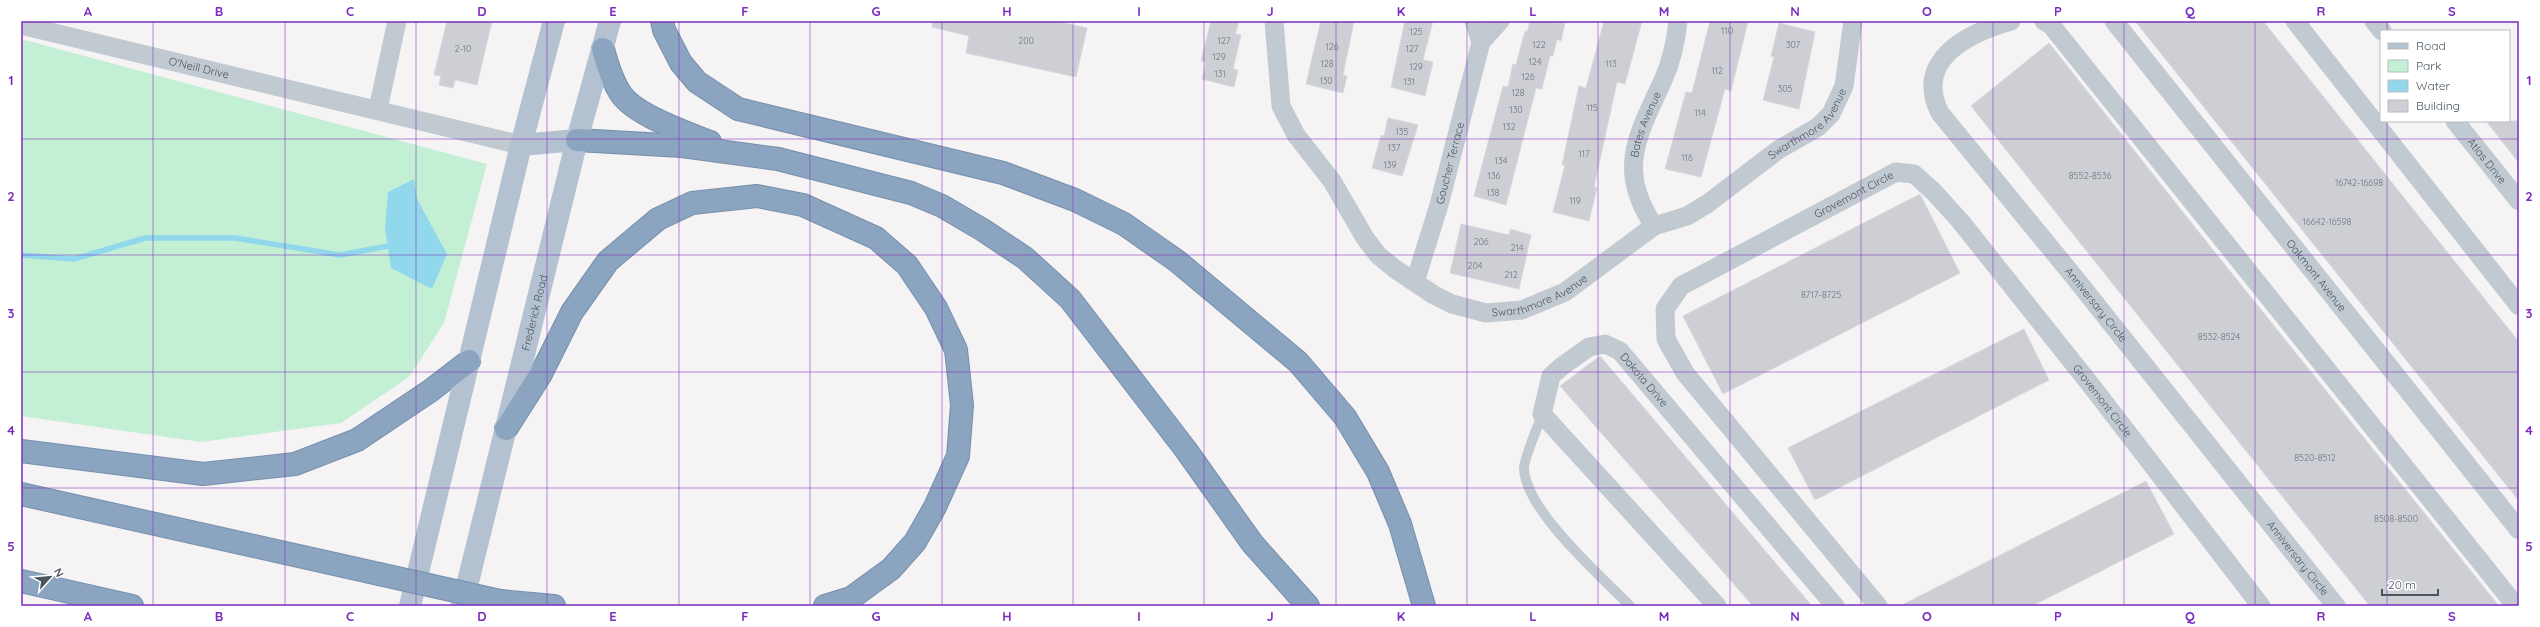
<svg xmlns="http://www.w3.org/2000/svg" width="2540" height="627" font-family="Quicksand,sans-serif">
<rect width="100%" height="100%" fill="#f5f3f3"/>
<polygon fill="#c3f0d5" points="21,39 487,164 444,323 409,377 341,423 201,442 21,416"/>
<polygon fill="#91d8ed" points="414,179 417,199 447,254 432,289 391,268 385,228 388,192"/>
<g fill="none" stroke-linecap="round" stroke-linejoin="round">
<polyline stroke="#91d8ed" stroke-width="5.5" points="21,255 74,259 145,238 235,238 340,255 388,246"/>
</g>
<g fill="#cdcfd5" stroke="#d7d9de">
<polygon points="447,21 492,21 477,85 455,80 453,88 439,85 441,76 434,75"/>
<polygon points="933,21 1055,21 1087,28 1076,77 966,53 969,36 932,27"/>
<polygon points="1211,21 1239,21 1235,34 1241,35 1233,69 1238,70 1234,87 1202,79 1206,62 1201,61"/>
<polygon points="1321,21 1354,21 1343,75 1347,76 1343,93 1306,84"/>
<polygon points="1405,21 1433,21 1423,60 1433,62 1425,96 1391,87"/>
<polygon points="1530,21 1565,23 1561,41 1557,39 1553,56 1550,56 1542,89 1536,88 1506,205 1474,196 1503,86 1508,87 1513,64 1516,65 1525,31 1527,32"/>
<polygon points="1604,21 1642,21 1625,84 1617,82 1594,187 1597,188 1589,221 1553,212 1565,165 1562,165 1579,86 1586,88"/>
<polygon points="1710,21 1748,21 1731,91 1725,89 1701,177 1665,169 1686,92 1692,93"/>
<polygon points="2135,21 2263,21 2519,342 2519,501"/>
<polygon points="1779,23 1815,32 1799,109 1763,100 1774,57 1771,56"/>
<polygon points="2049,43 2209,245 2499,606 2370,606 2325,550 1971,106"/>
<polygon points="1388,118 1418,125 1402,176 1372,168 1381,135 1384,136"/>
<polygon points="2486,121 2519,121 2519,163"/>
<polygon points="1920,194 1960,273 1723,394 1683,316"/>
<polygon points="1461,224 1509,235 1510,229 1531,235 1519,289 1450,273"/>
<polygon points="2024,329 2049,380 1815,500 1788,448"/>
<polygon points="1600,356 1812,606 1753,606 1560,386"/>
<polygon points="2146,481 2174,534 2032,606 1900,606"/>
</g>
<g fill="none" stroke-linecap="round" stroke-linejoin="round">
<defs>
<g id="highway">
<polyline points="662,21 664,30 681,63 697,82 738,109 1003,173 1075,200 1124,224 1177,261 1298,362 1345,417 1378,472 1400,524 1424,606"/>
<path d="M 603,49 C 607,64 612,81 621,94 C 635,115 687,133 710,142"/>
<polyline points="577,140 682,146 778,159 911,193 942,206 983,230 1025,258 1070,299 1186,450 1252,543 1308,606"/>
<polyline points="506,429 541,374 572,312 608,261 658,219 692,203 757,196 803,205 876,238 907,265 936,308 956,350 962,405 958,456 935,507 915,542 891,569 851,598 825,606"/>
<polyline points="21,451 203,474 295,464 357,440 430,391 469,361"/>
<polyline points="21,494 379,574"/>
<polyline points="21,581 132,606"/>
<polyline points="500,601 554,606"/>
</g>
</defs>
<use href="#highway" stroke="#768fac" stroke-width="24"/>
<path stroke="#c1c9d1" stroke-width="10" d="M 1542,414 C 1539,425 1523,460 1524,469 C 1526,511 1601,576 1630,606"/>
<g stroke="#c1c9d1" stroke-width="19">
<path id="s1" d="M 1274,21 L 1281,106 L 1296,135 L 1332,181 L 1365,238 L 1378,255 L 1395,269 L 1434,295 L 1452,304 L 1486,313 L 1522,310 L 1565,292 L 1654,226 L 1687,216 L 1707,204 L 1778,150 L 1818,127 L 1831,114 L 1844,86 L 1853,21"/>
<polyline points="1474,21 1481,42"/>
<path id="s2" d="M 2011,21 C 1968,33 1913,60 1940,113 L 2075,278 L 2336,606"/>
<polyline points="2044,21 2051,25 2516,606"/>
<path id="s3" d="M 2114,21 L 2519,530"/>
<polyline points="2295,21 2519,306"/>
<polyline points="2374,21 2382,31"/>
<path id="s4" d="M 21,25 L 521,145"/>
<polyline points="378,109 397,21"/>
<path id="s5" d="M 2455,121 L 2519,201"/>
<path id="s6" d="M 1654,226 C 1615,168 1639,134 1664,78 C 1672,60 1676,40 1678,21"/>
<path id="s7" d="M 1415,282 L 1439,205 L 1481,42 L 1500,21"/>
<path id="s8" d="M 1717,606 L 1542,414 L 1551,376 L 1561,367 L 1589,347 L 1605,344 L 1620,351 L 1835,606"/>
<path id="s9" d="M 1878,606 L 1685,373 L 1666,339 L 1665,309 L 1681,286 L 1896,172 L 1914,174 L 1934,192 L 1961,222 L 2090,384 L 2261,606"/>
</g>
<g stroke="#b3c1d0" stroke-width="22">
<polyline points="521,145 577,140"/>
<polyline points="410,606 521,145 554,21"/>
<path id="s10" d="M 462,606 L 577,140 L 610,21"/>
</g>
<use href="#highway" stroke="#8ba4c0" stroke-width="22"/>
<defs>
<polyline id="highway-bridge" points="379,574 500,601"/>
</defs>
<use href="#highway-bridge" stroke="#768fac" stroke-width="24" stroke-linecap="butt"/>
<use href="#highway-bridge" stroke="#8ba4c0" stroke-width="22"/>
</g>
<path fill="none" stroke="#7b2cbf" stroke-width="1" stroke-opacity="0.55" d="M 153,21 L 153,606M 285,21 L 285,606M 416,21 L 416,606M 547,21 L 547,606M 679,21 L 679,606M 810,21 L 810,606M 942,21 L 942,606M 1073,21 L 1073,606M 1204,21 L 1204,606M 1336,21 L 1336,606M 1467,21 L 1467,606M 1598,21 L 1598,606M 1730,21 L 1730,606M 1861,21 L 1861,606M 1993,21 L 1993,606M 2124,21 L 2124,606M 2255,21 L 2255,606M 2387,21 L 2387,31M 2387,121 L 2387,606M 21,139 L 2519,139M 21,255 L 2519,255M 21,372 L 2519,372M 21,488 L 2519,488"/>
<g text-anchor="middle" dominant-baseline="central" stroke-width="3" stroke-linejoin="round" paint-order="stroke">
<g font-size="9" fill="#6b747d">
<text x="1727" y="30">110</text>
<text x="1416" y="31">125</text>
<text x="1026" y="40">200</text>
<text x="1224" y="40">127</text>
<text x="1539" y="44">122</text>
<text x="1793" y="44">307</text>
<text x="1332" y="46">126</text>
<text x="463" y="48">2-10</text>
<text x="1412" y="48">127</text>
<text x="1219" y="56">129</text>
<text x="1535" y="61">124</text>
<text x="1327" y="63">128</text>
<text x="1611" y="63">113</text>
<text x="1416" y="66">129</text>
<text x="1717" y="70">112</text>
<text x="1220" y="73">131</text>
<text x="1528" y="76">126</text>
<text x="1326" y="80">130</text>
<text x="1409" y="81">131</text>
<text x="1785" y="88">305</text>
<text x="1518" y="92">128</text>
<text x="1592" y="107">115</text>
<text x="1516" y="109">130</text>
<text x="1700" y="112">114</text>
<text x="1509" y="126">132</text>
<text x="1402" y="131">135</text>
<text x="1394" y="147">137</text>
<text x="1584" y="153">117</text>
<text x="1687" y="157">116</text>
<text x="1501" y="160">134</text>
<text x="1390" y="164">139</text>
<text x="1494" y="175">136</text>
<text x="2090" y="175">8552-8536</text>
<text x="2359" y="182">16742-16698</text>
<text x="1493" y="192">138</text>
<text x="1575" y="200">119</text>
<text x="2327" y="221">16642-16598</text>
<text x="1481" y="241">206</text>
<text x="1517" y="247">214</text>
<text x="1475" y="265">204</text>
<text x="1511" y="274">212</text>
<text x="1821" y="294">8717-8725</text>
<text x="2219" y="336">8532-8524</text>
<text x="2315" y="457">8520-8512</text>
<text x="2396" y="518">8508-8500</text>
</g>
<g font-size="11" fill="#4a5560" stroke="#fff">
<text stroke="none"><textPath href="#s4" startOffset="183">O'Neill Drive</textPath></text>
<text stroke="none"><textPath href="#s1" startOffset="769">Swarthmore Avenue</textPath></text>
<text stroke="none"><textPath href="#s6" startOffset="108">Bates Avenue</textPath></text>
<text stroke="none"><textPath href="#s5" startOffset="51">Atlas Drive</textPath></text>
<text stroke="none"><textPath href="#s7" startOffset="124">Goucher Terrace</textPath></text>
<text stroke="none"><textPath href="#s9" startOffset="595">Grovemont Circle</textPath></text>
<text stroke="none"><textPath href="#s3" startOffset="325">Oakmont Avenue</textPath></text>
<text stroke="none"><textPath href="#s1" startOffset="445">Swarthmore Avenue</textPath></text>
<text stroke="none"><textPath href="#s2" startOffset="384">Anniversary Circle</textPath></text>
<text stroke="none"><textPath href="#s10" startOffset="302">Frederick Road</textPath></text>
<text stroke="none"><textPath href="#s8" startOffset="417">Dakota Drive</textPath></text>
<text stroke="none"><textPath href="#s9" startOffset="956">Grovemont Circle</textPath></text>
<text stroke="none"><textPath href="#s2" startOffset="708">Anniversary Circle</textPath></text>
</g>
</g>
<rect width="2540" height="627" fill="none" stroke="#ffffff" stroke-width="44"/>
<rect x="2380" y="30" width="130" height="92" fill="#ffffff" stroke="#b7bbbf"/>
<rect x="2388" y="43" width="20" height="6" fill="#b3c1d0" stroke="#b7bbbf"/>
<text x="2416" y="50" font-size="12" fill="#4a5560">Road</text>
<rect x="2388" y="60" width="20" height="12" fill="#c3f0d5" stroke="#b7bbbf"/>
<text x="2416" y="70" font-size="12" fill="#4a5560">Park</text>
<rect x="2388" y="80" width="20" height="12" fill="#91d8ed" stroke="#b7bbbf"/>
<text x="2416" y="90" font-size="12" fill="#4a5560">Water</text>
<rect x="2388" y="100" width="20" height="12" fill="#cdcfd5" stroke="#b7bbbf"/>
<text x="2416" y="110" font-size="12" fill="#4a5560">Building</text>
<g transform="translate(50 577) rotate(63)" stroke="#ffffff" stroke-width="3" paint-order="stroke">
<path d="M0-3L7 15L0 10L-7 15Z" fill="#4a5560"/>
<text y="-6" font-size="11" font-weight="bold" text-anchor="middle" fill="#4a5560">N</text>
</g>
<path d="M2382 589v6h56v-6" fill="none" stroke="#4a5560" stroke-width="2"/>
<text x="2388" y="589" font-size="12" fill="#4a5560" stroke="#ffffff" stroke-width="3" paint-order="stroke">20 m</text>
<rect x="22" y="22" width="2496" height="583" fill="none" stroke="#7b2cbf" stroke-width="1.5"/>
<g font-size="13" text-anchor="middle" font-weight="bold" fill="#7b2cbf">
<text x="88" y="16">A</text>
<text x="219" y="16">B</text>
<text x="350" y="16">C</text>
<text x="482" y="16">D</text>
<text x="613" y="16">E</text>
<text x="745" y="16">F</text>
<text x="876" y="16">G</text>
<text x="1007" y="16">H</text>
<text x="1139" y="16">I</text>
<text x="1270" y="16">J</text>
<text x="1401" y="16">K</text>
<text x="1533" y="16">L</text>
<text x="1664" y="16">M</text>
<text x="1795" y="16">N</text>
<text x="1927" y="16">O</text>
<text x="2058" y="16">P</text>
<text x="2190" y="16">Q</text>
<text x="2321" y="16">R</text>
<text x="2452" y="16">S</text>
<text x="11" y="85">1</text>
<text x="2529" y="85">1</text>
<text x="11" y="201">2</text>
<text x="2529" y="201">2</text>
<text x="11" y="318">3</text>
<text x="2529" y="318">3</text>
<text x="11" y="435">4</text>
<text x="2529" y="435">4</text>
<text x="11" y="551">5</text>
<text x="2529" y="551">5</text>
<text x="88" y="621">A</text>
<text x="219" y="621">B</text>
<text x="350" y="621">C</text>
<text x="482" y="621">D</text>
<text x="613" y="621">E</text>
<text x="745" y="621">F</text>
<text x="876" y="621">G</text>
<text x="1007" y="621">H</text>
<text x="1139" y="621">I</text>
<text x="1270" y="621">J</text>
<text x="1401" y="621">K</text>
<text x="1533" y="621">L</text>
<text x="1664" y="621">M</text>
<text x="1795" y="621">N</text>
<text x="1927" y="621">O</text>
<text x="2058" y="621">P</text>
<text x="2190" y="621">Q</text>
<text x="2321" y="621">R</text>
<text x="2452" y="621">S</text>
</g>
</svg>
